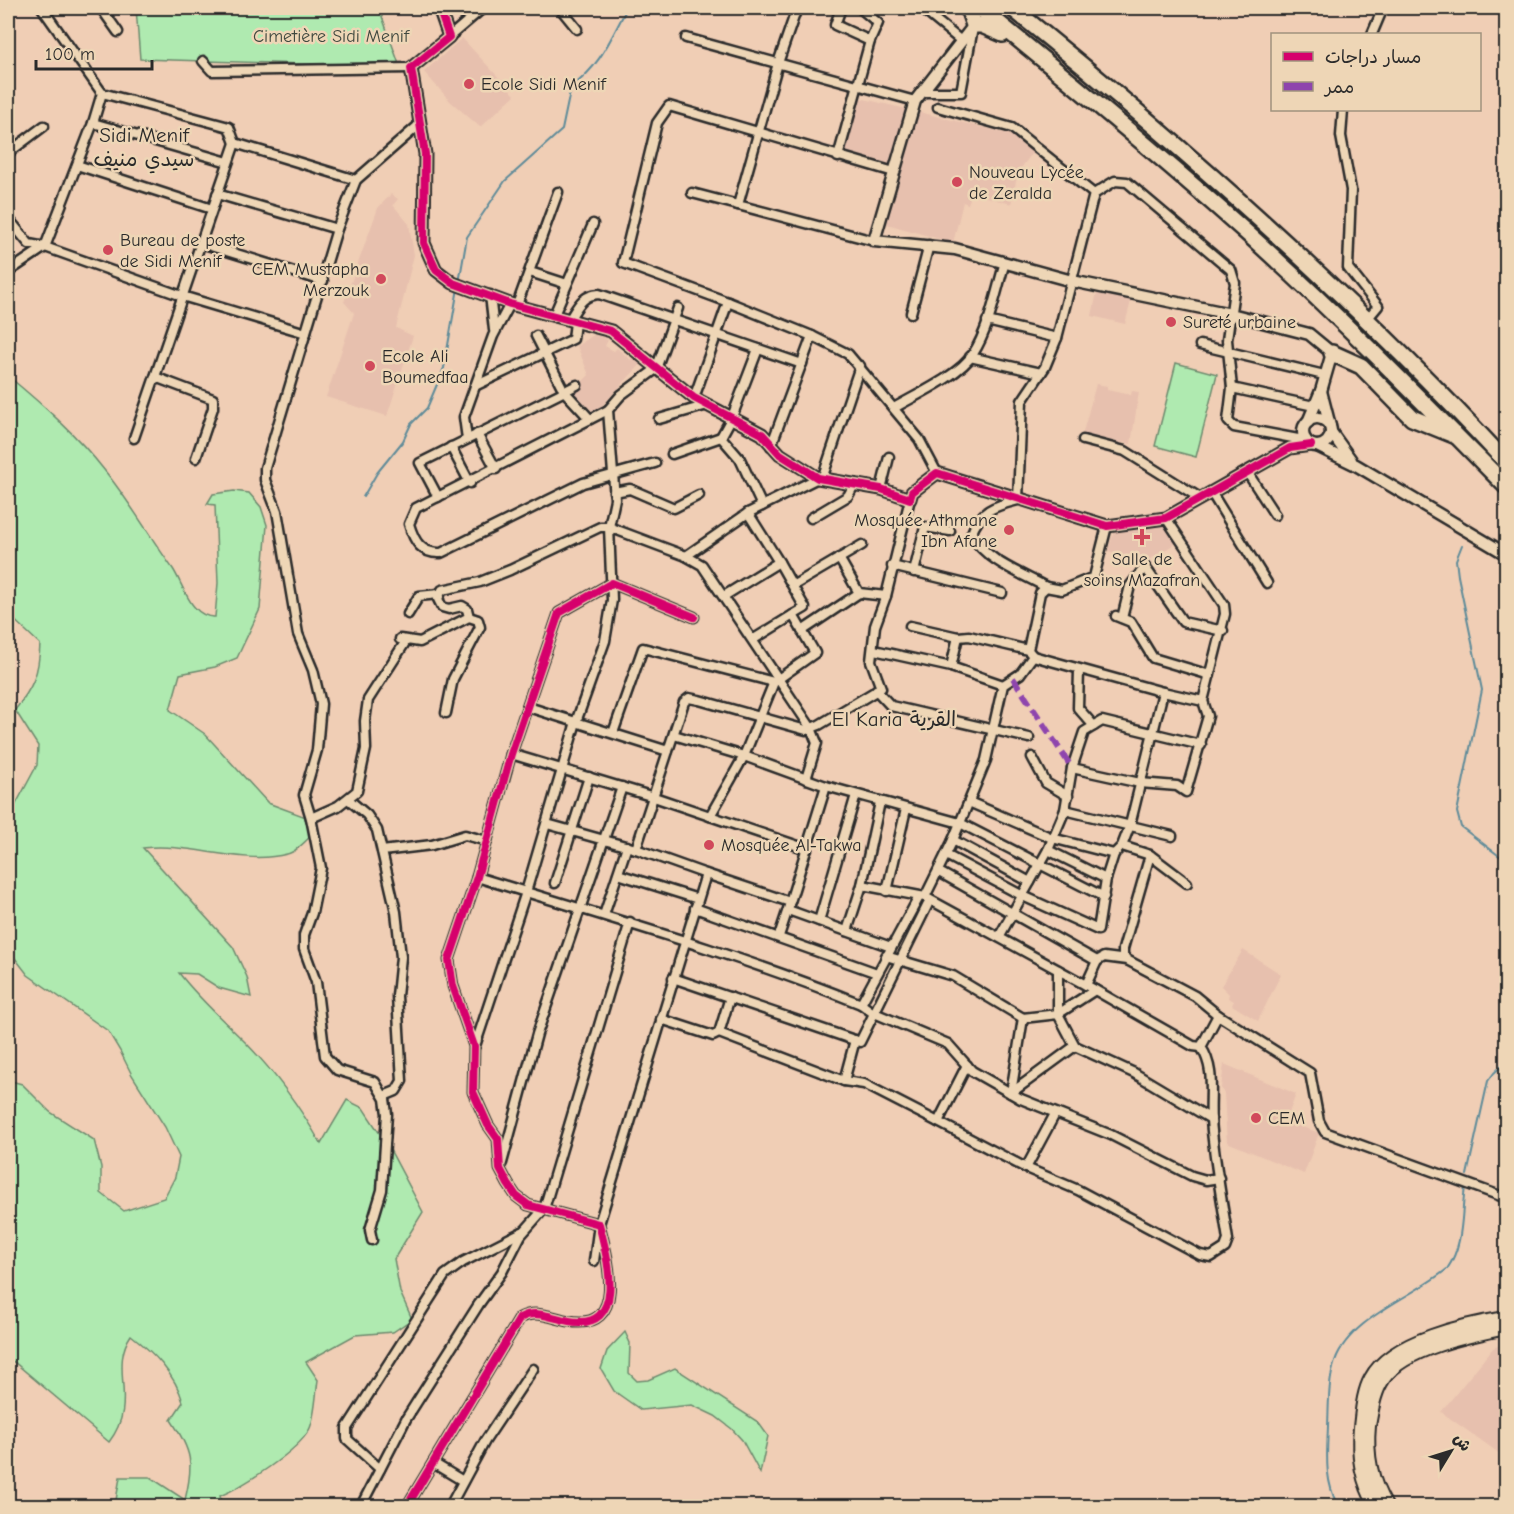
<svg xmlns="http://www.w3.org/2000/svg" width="1514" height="1514" font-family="'Comic Neue','Playpen Sans Arabic',sans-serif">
<rect width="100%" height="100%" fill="#f0ceb5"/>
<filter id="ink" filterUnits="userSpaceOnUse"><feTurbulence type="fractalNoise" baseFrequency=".0167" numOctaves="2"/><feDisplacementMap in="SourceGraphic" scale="12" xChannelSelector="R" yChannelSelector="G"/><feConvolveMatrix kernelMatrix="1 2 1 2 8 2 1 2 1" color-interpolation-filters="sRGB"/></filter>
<g filter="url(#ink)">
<g fill="#e7c0ae">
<polygon points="462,38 515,95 480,127 450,101 424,72"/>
<polygon points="860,98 906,109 893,162 889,164 844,151"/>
<polygon points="919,112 1018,136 1034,151 1018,172 1011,204 972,193 968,204 963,202 953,243 887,224"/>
<polygon points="391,194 398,199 393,205 409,224 414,255 396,328 413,336 387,416 326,397 354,313 344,302 378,208"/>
<polygon points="1097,292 1131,301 1125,324 1092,316"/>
<polygon points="595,334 608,340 605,346 614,351 617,348 631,360 635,355 643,362 595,413 572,392 589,375 577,346"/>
<polygon points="1096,384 1107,386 1107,390 1131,395 1132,391 1139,392 1131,444 1082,436"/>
<polygon points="1163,524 1176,543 1147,561 1108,551 1114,531"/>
<polygon points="1243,950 1281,974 1258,1021 1232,1005 1234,1001 1228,998 1229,994 1221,986"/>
<polygon points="1224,1064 1296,1094 1286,1121 1319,1133 1304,1174 1227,1142 1224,1094 1221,1088"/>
<polygon points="1506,1343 1506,1458 1441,1412 1493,1348"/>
</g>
<g fill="#afeab0" stroke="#6d8a6e" stroke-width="1.5">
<polygon points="136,8 379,8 400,67 140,59"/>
<polygon points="1176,363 1217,374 1196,457 1155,446"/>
<path d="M 8,376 C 43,405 77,435 105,471 C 130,502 150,537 173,569 C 184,586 191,618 215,617 L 218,583 L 215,505 L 207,504 L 213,494 L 234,491 L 249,493 L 261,507 L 267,525 L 260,609 L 237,658 L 215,667 L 180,674 L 170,710 L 205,734 L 268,803 L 306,817 L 316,831 C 308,838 297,852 287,854 C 241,866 190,842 143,848 L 233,947 L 247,977 L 251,997 L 219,988 L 197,974 L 179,973 C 199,999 223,1020 246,1043 C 276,1074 300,1107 321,1144 L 347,1100 L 363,1108 L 388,1146 L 423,1212 L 394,1259 L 400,1292 L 412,1319 L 393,1332 L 355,1335 L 306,1362 L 318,1380 C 316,1392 315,1420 309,1430 C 298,1451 242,1487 220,1496 L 222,1506 L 115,1506 L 120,1477 L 150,1477 L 185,1500 C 194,1463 192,1451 171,1420 L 183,1402 C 175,1374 154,1353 131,1335 C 108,1369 140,1401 109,1442 L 14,1362 L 8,1360 L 8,1086 L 11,1081 L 22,1084 L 50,1112 L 94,1140 L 101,1167 L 101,1193 L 124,1211 L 164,1198 L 175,1177 L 179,1157 L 165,1127 L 132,1075 L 120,1051 L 108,1031 L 28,975 L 8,949 L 8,819 L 37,765 L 38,746 L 15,710 C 33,687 39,674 40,644 L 8,614 Z"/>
<polygon points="625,1332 630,1343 629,1373 637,1381 648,1380 675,1368 758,1422 768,1436 760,1473 742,1440 732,1429 715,1416 692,1405 641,1410 614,1391 601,1369 607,1351"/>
</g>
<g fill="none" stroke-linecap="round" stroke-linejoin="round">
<g stroke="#5f8b99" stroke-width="2">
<path d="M 459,283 L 467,237 L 505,181 L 562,130 L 571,87 C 600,67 611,38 627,8"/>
<polyline points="363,497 377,473 403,441 411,424 427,408 444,368 458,288"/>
<polyline points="1462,545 1456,560 1458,576 1482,690 1457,812 1461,827 1506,861"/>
<polyline points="1467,1175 1488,1081 1494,1073 1506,1062"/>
<path d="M 1338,1506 C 1324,1480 1327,1454 1328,1426 C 1329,1404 1328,1382 1335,1361 C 1350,1318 1413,1297 1447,1269 C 1464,1245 1461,1215 1465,1187"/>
</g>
<defs>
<g id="minor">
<polyline points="42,8 102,93 229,127 235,143 356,180"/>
<polyline points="101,8 118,32"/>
<polyline points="560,8 577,29"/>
<polyline points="797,8 778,63 738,205 874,241"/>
<polyline points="841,8 835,25 870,41 878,23 860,8"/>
<polyline points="921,8 960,40"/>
<polyline points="1372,34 1383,8"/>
<polyline points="449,37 483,8"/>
<polyline points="686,38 915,101"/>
<polyline points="203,61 212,71 411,68"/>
<polyline points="921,92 961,92 973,28"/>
<polyline points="938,107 1012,128 1094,194 1115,181 1127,182 1231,270 1235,283 1227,340 1232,388 1228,421 1234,427 1298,439"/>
<polyline points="1343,110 1341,136 1351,190 1348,268 1378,306 1368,318"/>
<polyline points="93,123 228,162"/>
<polyline points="8,153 44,126"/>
<polyline points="838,157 870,41"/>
<polyline points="77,165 212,209"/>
<polyline points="894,172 669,106 657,123 623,263 728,302 812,336 848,354 919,439 937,473"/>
<polyline points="692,193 738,205"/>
<polyline points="217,194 337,229"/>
<polyline points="8,218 29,244 45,247 182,296 306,333"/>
<polyline points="201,243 323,281"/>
<polyline points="8,272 45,247 93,123 102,93"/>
<polyline points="530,272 567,284"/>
<polyline points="490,295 494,330"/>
<polyline points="517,305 558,192"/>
<polyline points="911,313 929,245"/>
<polyline points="554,315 593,224"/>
<path d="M 569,320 C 578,306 582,295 599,294 L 802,364"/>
<path d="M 987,321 L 1057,338 L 1045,367 L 1022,401 L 1018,500 C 994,506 980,510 971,535 C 988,562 1019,572 1046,587"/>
<polyline points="536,336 564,391 590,419"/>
<polyline points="1057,338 1094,194"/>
<polyline points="1200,345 1324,375"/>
<polyline points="758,349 732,417 721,437 740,459 762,506"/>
<polyline points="970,357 1041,373"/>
<polyline points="155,377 213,399 213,408 196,458"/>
<polyline points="475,386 573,339 575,322"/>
<polyline points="1232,388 1314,406"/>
<polyline points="694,398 728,302"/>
<path d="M 894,408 C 916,395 960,375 973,354 C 990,327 996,291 1005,262"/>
<path d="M 608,410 L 416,508 L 409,524 C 414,541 421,554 441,553 L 583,483 L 655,463"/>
<polyline points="659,419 704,406"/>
<polyline points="477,434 496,469"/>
<polyline points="134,438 235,143"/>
<polyline points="467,439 464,417 493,336 510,304"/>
<polyline points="1083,440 1125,451 1200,498"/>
<polyline points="771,446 812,336"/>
<polyline points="451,447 470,483"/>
<polyline points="672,454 721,437"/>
<polyline points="1247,472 1275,515"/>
<polyline points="822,479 860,366"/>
<polyline points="881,489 889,457"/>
<polyline points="614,492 630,489 674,508 699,495"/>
<polyline points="1211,492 1267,583"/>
<polyline points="438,497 420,463 577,385"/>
<polyline points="811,518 848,496 854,485"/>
<polyline points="686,556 748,513 818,478"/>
<polyline points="839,558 859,593 886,596"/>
<polyline points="779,562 805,608 793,615"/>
<polyline points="892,566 1002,593"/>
<polyline points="914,572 925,527 950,531"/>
<polyline points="794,585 862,545"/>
<polyline points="724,596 779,562 748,513"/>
<polyline points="408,614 419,596 439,594"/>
<polyline points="1116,616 1131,622 1153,658 1210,675"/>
<polyline points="1122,618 1130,586 1145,567 1183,622 1223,631"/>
<polyline points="910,626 958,637 951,667"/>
<polyline points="802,631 859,593"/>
<polyline points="958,637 969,636 1028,650"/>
<polyline points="400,639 420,642 469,617 467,609 462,606 449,609 442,607 438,599 442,590 480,582 510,570 600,527 609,527 686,556 702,565 811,728 817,743 806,779"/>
<polyline points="754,639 793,615 815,653 774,682 744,756 826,786 960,823 1104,897"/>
<polyline points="874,650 951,667 1003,685"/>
<polyline points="1079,670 1078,708 1094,726"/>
<polyline points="876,690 891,706 1029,738"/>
<polyline points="1163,692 1203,701 1225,614 1224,605 1166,518"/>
<polyline points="528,707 668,751"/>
<polyline points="446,713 453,679 480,627 478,620 469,617"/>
<polyline points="613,733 643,648 774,682"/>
<polyline points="674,735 744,756 710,816"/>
<polyline points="511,754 654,797 807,849"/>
<polyline points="1032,757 1046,783 1068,796"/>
<polyline points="1072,768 1140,783 1177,786 1186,792 1208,716 1203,701"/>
<polyline points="348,799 367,815 377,830 396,912 401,957 397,996 402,1081 396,1091 384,1096"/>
<polyline points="969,802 1052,838 1114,854"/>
<polyline points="1065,810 1172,836"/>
<polyline points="311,818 338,806 357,791 366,749 365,721 368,700 406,641"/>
<polyline points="547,824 636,849"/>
<polyline points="953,840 1030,882"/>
<polyline points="1122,846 1150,855 1123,949 1123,955 1127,960 1195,996 1218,1015 1310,1073 1319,1121 1325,1132 1506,1198"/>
<polyline points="1048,850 1106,879"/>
<polyline points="382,851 432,845 465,835 487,841"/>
<polyline points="946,855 1023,896 1098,930 1106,879 1114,854 1122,846 1130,825 1163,692 1033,656"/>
<polyline points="1150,855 1187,883"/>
<polyline points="939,872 1097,961 1104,957 1127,960"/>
<polyline points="618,874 698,899"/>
<polyline points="706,874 790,902 826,786"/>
<path d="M 477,877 C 606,917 735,953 861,1004 L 872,1012 L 948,1044 L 972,1071 L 1021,1099 L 1111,1135 L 1192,1176 L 1206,1180 L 1219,1178"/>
<polyline points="555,883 589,777"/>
<polyline points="862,885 925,897 1095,990"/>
<polyline points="887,891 906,809"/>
<polyline points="925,897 953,840 986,760 1003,685 1020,674 1033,656 1028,650 1040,593 1046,587 1062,590 1094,577 1107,526"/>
<polyline points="695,908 877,973"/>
<polyline points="788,910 891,947"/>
<polyline points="604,915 627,846"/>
<polyline points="819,921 856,795"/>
<polyline points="847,931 862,885 880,802"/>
<polyline points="779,936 789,906"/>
<polyline points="999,937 1048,850 1065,810 1072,768 1084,732 1102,721 1201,745"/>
<polyline points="886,956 953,976 1023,1018 1058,1014 1075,1046 1134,1073 1211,1119"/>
<polyline points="1058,970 1058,1014"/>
<polyline points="673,978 860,1042 930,900"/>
<polyline points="1086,985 1097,961"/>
<polyline points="730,997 719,1033 844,1081 864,1084 938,1122"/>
<polyline points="861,1004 919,897"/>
<polyline points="1058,1014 1095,990 1193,1046 1201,1047"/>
<polyline points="661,1019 713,1036 719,1033"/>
<polyline points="475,1046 526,892 576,722 605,641 612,600 609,527 615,499 608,410 621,395 656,369 678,308"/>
<path d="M 967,1065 L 938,1122 L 1026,1168 L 1078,1190 L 1200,1255 L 1211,1257 L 1225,1248 L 1228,1240 C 1222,1200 1214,1160 1211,1120 C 1209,1094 1216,1070 1201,1047 L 1218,1015"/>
<polyline points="844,1081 855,1040"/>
<polyline points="1011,1093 1075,1046"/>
<polyline points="1011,1093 1023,1018"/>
<polyline points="502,1163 537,1034 622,787"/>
<polyline points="1026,1168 1055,1114"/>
<polyline points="372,1240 370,1230 382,1190 387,1114 385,1099 375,1082 337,1070 325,1056 316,982 304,949 304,935 312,913 321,868 311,818 304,795 317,750 321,704 313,670 298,634 277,511 265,480 265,468 337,229 356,180 420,124"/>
<polyline points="594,1261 599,1224 706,874 636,849 684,702 689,698 699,700 806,730 819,725 881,688 871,661 875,626 886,596 910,499"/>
<polyline points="433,1463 463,1481"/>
<polyline points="380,1469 347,1439 347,1428 445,1275 463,1262 522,1232"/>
<polyline points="361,1506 406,1419 479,1304 502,1272 521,1235 544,1209 630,922"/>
<path d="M 407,1506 L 520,1318 C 536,1309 552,1318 569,1321 C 629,1332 607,1255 599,1224 L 528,1205 L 516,1196 L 508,1184 L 500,1169 L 498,1139 L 488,1125 L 473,1092 L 474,1046 L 453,986 L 449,960 L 477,877 L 511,754 L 559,613 L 612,583 L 694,617"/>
<polyline points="450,1506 485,1441 533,1369"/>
</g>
<g id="tertiary">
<polyline points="439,8 449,37 411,68 425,154 424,243 436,270 453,283 510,304 611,331 694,398 762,434 780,454 818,478 881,489 910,499 912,492 937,473 1107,526 1166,518 1290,448 1311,445"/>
<polyline points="974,25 915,101 874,241 955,249 1072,281 1231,314 1309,334 1332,353 1321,391 1308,422"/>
<polyline points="1321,391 1330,426"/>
<circle cx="1317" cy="432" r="14"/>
<polyline points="1331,432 1351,460"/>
<polyline points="1317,446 1356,465 1506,554"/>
</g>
<g id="secondary">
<path d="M 1376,1506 C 1361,1481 1357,1456 1360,1427 C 1362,1411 1363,1392 1371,1378 C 1391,1340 1468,1324 1506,1318"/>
<path d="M 1386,1506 C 1371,1481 1366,1456 1369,1426 C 1372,1410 1374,1392 1384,1378 C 1405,1348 1472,1335 1506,1328"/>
</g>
<g id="motorway">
<polyline points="968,8 974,25 982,25 1003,34"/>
<path d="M 980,8 C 1070,81 1160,155 1247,233 C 1337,314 1421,400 1506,486"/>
<path d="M 1012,8 C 1186,148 1354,298 1506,462"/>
<polyline points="1332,353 1361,366 1412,418 1454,435"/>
</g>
</defs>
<use href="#minor" stroke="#2b2b2b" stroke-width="13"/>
<use href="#tertiary" stroke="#2b2b2b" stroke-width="15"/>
<use href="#secondary" stroke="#2b2b2b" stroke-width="16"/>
<use href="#motorway" stroke="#2b2b2b" stroke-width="20"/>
<use href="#minor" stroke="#eed6b6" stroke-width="8"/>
<use href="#tertiary" stroke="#eed6b6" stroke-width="10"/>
<use href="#secondary" stroke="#eed6b6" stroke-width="12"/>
<use href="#motorway" stroke="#eed6b6" stroke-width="15"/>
<polyline stroke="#8e44ad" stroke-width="6" stroke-dasharray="12 6" stroke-linecap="butt" points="1013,678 1072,768"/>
<defs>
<g id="cycleway">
<polyline points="439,8 449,37 411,68 425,154 424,243 436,270 453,283 510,304 611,331 694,398 762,434 780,454 818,478 881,489 910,499 912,492 937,473 1107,526 1166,518 1290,448 1311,445"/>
<path d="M 407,1506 L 520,1318 C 536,1309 552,1318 569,1321 C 629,1332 607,1255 599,1224 L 528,1205 L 516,1196 L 508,1184 L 500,1169 L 498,1139 L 488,1125 L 473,1092 L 474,1046 L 453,986 L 449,960 L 477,877 L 511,754 L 559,613 L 612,583 L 694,617"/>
</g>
</defs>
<use href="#cycleway" stroke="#eed6b6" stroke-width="11"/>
<use href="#cycleway" stroke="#d6006c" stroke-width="8"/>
</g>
</g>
<g fill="#d1495b" stroke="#eed6b6" stroke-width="2">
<circle cx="469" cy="84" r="6"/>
<circle cx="957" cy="182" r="6"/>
<circle cx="108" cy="250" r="6"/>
<circle cx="381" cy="279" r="6"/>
<circle cx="1171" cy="322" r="6"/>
<circle cx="370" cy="366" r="6"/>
<circle cx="1009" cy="530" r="6"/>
<path d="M1139 528h6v6h6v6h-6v6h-6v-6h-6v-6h6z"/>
<circle cx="709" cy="845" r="6"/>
<circle cx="1256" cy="1118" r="6"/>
</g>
<g text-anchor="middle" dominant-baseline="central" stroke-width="5" stroke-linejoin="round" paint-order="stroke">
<g font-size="18" fill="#3f483f" stroke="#eed6b6">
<text x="331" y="36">Cimetière Sidi Menif</text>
</g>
<g font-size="18" fill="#2b2b2b" stroke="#eed6b6" text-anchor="start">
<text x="481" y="84">Ecole Sidi Menif</text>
<text x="969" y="172">Nouveau Lycée<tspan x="969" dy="21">de Zeralda</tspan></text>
<text x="120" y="240">Bureau de poste<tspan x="120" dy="21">de Sidi Menif</tspan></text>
<text x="369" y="269" text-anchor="end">CEM Mustapha<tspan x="369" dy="21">Merzouk</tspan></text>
<text x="1183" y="322">Sureté urbaine</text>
<text x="382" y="356">Ecole Ali<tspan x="382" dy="21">Boumedfaa</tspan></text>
<text x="997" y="520" text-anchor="end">Mosquée Athmane<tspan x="997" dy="21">Ibn Afane</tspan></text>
<text x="1142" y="559" text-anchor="middle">Salle de<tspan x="1142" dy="21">soins Mazafran</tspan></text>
<text x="721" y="845">Mosquée Al-Takwa</text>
<text x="1268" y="1118">CEM</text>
</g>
<g font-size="21" fill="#2b2b2b" stroke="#eed6b6">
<text x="144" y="135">Sidi Menif<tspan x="144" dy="24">سيدي منيف</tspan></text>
<text x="894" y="719">El Karia القرية</text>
</g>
</g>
<rect width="1514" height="1514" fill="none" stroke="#eed6b6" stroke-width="30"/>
<rect x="15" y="15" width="1484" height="1484" fill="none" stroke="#2b2b2b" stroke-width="2" filter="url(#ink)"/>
<rect x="1271" y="33" width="210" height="78" fill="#eed6b6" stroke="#a0927e" stroke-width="1.5"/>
<rect x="1283" y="52" width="30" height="9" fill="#d6006c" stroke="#a0927e" stroke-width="1.5"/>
<text x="1325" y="63" font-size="18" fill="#2b2b2b">مسار دراجات</text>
<rect x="1283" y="82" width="30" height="9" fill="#8e44ad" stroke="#a0927e" stroke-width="1.5"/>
<text x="1325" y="93" font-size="18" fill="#2b2b2b">ممر</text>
<g transform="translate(1451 1451) rotate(52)" stroke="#eed6b6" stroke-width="4.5" paint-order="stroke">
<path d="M0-4.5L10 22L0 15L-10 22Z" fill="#2b2b2b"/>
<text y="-9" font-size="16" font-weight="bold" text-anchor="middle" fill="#2b2b2b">ش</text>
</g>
<path d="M36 60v9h116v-9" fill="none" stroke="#2b2b2b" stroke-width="3"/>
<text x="45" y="60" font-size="18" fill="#2b2b2b" stroke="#eed6b6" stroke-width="4.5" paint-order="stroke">100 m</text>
</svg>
